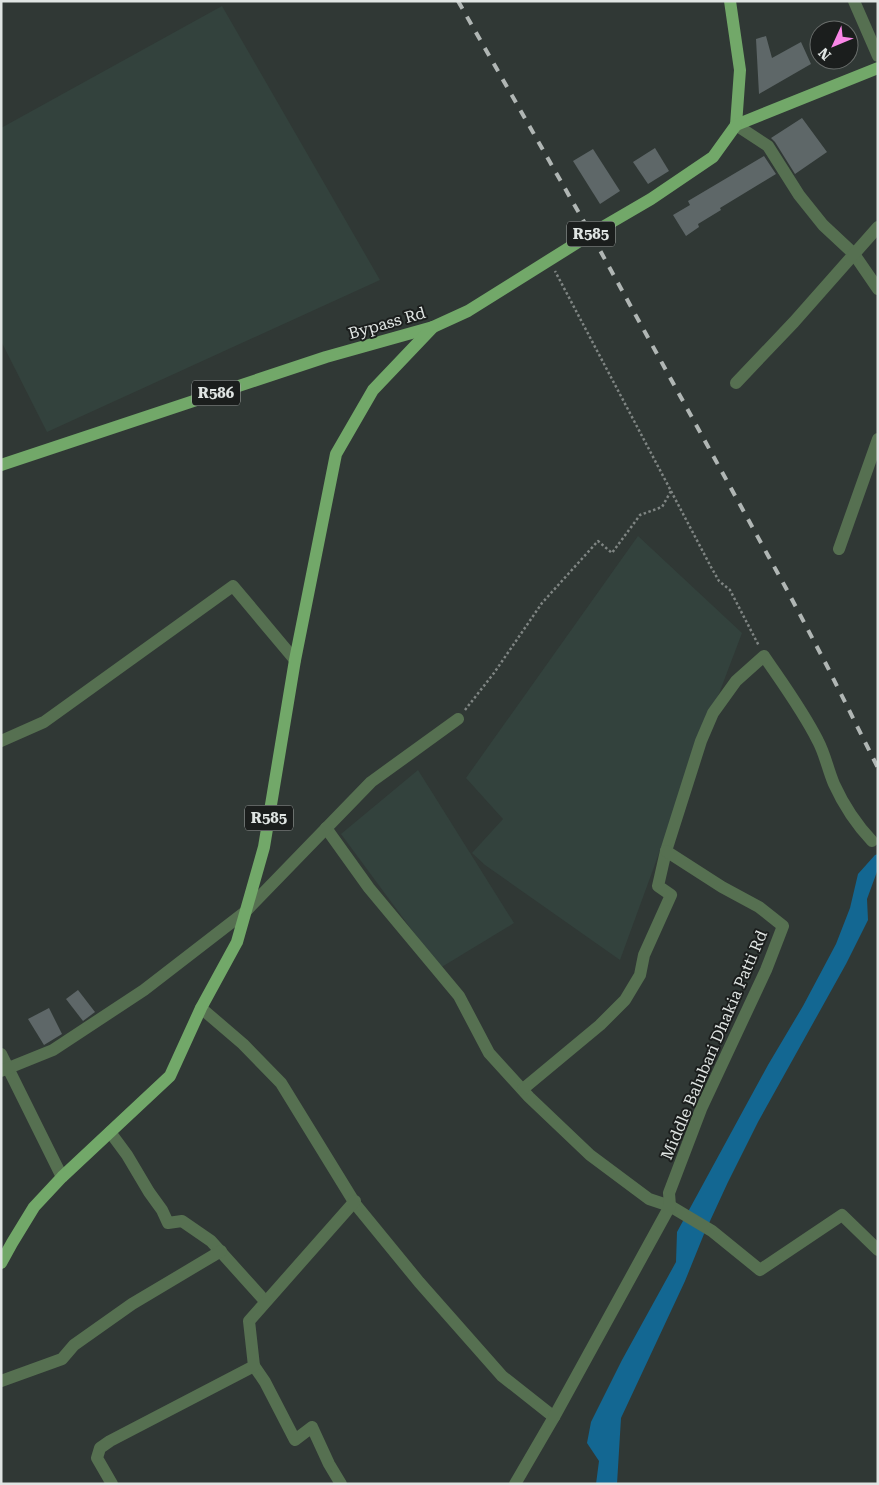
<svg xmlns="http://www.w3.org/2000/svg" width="879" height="1485" font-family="'Roboto Serif',serif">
<rect width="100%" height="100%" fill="#303835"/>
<g fill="#33423d">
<polygon points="222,6 380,280 47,432 1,341 1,128"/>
<polygon points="638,536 742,633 673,815 620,960 485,865 472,853 503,819 466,778"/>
<polygon points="418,770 514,923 440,968 341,834"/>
</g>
<polygon fill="#136792" points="878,854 878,869 867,899 868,920 846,964 758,1122 728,1182 704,1234 685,1281 621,1418 617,1484 596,1484 599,1461 587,1443 591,1422 622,1360 676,1262 677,1232 768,1065 803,1006 836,944 850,908 858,874 875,855"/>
<g fill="#5e6768">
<polygon points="766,36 772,58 801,42 811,64 759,94 756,39"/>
<polygon points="802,118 827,152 795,174 775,142 771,138"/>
<polygon points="655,148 669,171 648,184 633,162"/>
<polygon points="593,149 620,191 600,204 573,161"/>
<polygon points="764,156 776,174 720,208 721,210 698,224 699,227 686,236 673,215 690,205 688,201"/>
<polygon points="78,990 95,1012 83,1021 66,999"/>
<polygon points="49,1008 62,1034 44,1045 28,1019"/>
</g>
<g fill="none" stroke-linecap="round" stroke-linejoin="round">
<g stroke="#7f8583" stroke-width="2.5" stroke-dasharray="2.5 2.5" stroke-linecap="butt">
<polyline points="671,491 711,567 719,581 730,590 759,646"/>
<polyline points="465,710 494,673 542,603 598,541 612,553 640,515 662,507 671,491 555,271"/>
</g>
<g stroke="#567051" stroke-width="12">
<polyline points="854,1 878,56"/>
<polyline points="736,125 768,146 799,195 823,225 854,254 878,289"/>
<polyline points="736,383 794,322 878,227"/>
<polyline points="839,549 878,439"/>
<polyline points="1,741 44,722 233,586 295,660"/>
<polyline points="326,828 369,888 459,996 489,1053 529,1097 590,1155 649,1199 670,1206 712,1231 760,1270 842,1215 878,1250"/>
<polyline points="201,1008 243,1044 281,1083 356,1205 419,1282 502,1376 554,1417"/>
<polyline points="1,1054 62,1177"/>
<polyline points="1,1071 53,1050 144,990 245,912 371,782 458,719"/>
<path d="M 523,1089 L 600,1025 L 625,1000 L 640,975 L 644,955 L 671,895 L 658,886 L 666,851 L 701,741 L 713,713 L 736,681 L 764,656 C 783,684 803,711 818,741 C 825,754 828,770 834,784 C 844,806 856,824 872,841"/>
<polyline points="110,1132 127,1155 149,1192 162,1210 168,1223 182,1221 211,1241 265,1301"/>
<polyline points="254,1366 265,1382 295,1440 312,1427 329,1464 341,1484"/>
<polyline points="1,1381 62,1359 74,1345 132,1304 221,1251"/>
<polyline points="112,1484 97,1458 100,1448 110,1441 254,1366 249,1321 355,1201"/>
<polyline points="515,1484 554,1417 670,1206 669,1193 701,1109 766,970 783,926 759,907 722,887 666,851"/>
</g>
<g stroke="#72a869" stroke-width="12">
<polyline points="730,1 740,70 736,125"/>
<polyline points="736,125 878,68"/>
<polyline points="1,465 326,357 433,327 468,311 591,234 651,199 713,157 736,125"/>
<polyline points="1,1263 12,1243 34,1207 62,1177 170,1076 201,1008 237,942 264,847 295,660 336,454 373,390 433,327"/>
</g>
<polyline stroke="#b0b6b4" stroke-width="4" stroke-dasharray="9 9" stroke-linecap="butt" points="458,1 591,234 787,590 826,664 878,768"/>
</g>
<g text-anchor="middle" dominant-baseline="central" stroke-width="4" stroke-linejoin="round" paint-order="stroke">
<g fill="#1b1e1d" stroke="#a5a9a8" stroke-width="1">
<rect x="567" y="221.5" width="48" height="25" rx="4"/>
<rect x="192" y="380.5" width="48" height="25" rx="4"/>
<rect x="245" y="805.5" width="48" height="25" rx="4"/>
</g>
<g font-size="15" font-weight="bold" fill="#e0e5e3">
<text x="591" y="234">R585</text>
<text x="216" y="393">R586</text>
<text x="269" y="818">R585</text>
</g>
<g font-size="16" fill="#e0e5e3" stroke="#1b1e1d">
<text transform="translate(387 323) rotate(-16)">Bypass Rd</text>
<text transform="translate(714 1045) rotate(-67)">Middle Balubari Dhakia Patti Rd</text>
</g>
</g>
<rect width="879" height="1485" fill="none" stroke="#e0e5e3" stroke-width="5"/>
<g transform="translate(834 45) rotate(226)"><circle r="24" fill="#1b1e1d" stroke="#6a6e6c"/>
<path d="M0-4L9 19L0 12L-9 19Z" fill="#fa87e7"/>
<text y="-8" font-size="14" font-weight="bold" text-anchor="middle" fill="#e0e5e3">N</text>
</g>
</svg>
